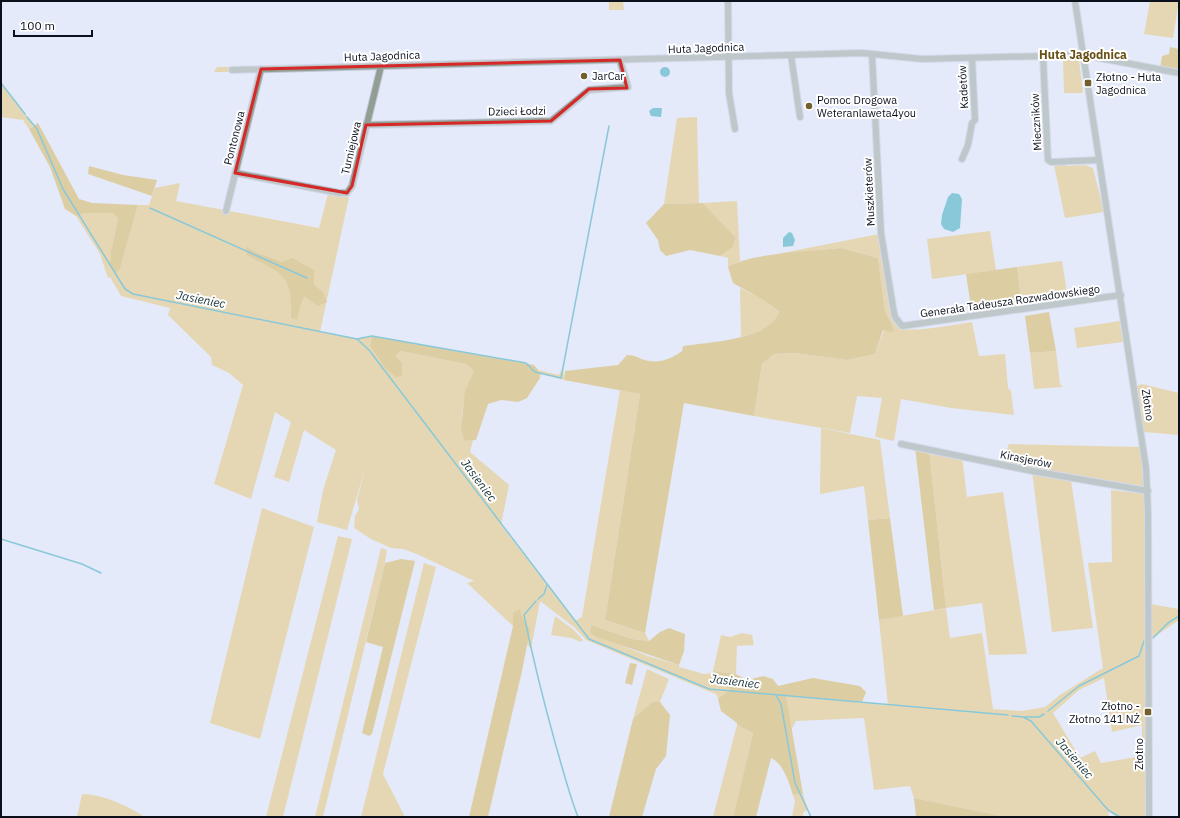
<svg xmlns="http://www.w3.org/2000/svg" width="1180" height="818" font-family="'IBM Plex Sans',sans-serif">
<rect width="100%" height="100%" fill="#e4eafa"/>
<g fill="#e8c260" fill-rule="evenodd">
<polygon points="609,1 623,1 624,10 609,10"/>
<polygon points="1150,1 1179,1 1173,38 1144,34"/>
<polygon points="1079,59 1083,93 1064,93 1063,60"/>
<polygon points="217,67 231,67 231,72 214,72"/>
<polygon points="1,83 34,125 29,129 23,120 1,117"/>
<polygon points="697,117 699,203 664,204 677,118"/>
<polygon points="1066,164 1066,166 1085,165 1093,168 1104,212 1065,218 1054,165"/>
<path d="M 180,183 L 176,201 L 319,228 L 328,194 L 349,197 L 320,332 L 357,339 L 372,336 L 370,346 L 394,356 L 400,351 L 466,364 L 474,371 C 465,393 458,418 464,441 L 473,440 L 470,452 L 509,485 L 501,525 L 575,621 L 582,617 L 620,390 L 640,394 L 605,620 L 645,633 L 649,641 L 632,639 L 591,625 L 590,633 L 648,656 L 679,665 L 679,667 L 704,674 L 713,673 L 712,681 L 730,689 L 718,699 L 716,694 L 708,691 L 586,640 L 575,628 L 540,601 L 531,649 L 527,644 C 530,629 529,620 513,613 L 513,626 L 467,583 L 474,581 L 417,554 L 403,549 L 391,548 L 371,539 L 354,528 L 355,516 L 359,509 L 357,500 L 365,469 L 347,530 L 317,522 L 323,490 L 336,450 L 304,430 L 289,482 L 274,477 L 291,422 L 275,412 L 251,499 L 214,484 L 243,385 L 229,373 L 212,365 L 211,357 L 168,315 L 170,308 L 121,296 L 110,277 L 108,278 L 100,254 L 76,216 L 84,213 L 113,213 L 118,218 C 114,239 108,252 115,273 L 120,269 L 138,205 L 149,205 L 155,188 Z"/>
<polygon points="737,201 740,261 728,267 728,258 720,256 733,247 736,238 703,203"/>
<polygon points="990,231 996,270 932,279 927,239"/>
<path d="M 879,234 C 881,250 889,323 902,328 C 913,333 958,324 972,322 L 979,356 L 1005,354 L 1008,388 L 1011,391 L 1014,415 L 951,408 L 901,399 L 894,441 L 875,437 L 882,398 L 857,396 L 850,433 L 754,416 L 762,364 L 774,354 L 795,353 L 847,360 L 875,354 L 884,330 L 895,331 L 885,311 L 878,258 L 841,248 L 777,254 Z"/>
<polygon points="1062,261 1068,299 1022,307 1017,267"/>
<path d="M 740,288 L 769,302 L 779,313 C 773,328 755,333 741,337 Z"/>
<polygon points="1120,321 1123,342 1077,348 1074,328"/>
<polygon points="1056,351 1060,384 1063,387 1034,389 1030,353"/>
<polygon points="563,367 564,380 541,374 540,378 538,370 559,375"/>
<polygon points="1142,384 1179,393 1179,435 1144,432 1137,386"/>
<polygon points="821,428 880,440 890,518 868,520 864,486 820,494"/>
<polygon points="1009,444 1141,447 1145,486 1141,487 1002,462"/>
<path d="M 929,450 L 962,456 L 967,497 L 1003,492 L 1027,654 L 989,655 L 982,603 L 946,608 L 950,638 L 982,633 L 993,709 L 1021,711 L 1045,707 L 1060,695 L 1103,668 L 1088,563 L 1112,562 L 1111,490 L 1145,494 L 1146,817 L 1117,817 L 1108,811 L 1109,817 L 1006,817 L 914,798 L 910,786 L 874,790 L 864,718 L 796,721 L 791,730 L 786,696 L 888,705 L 879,620 L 946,608 ZM 1104,678 L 1112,732 L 1142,725 L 1142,756 L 1101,763 L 1095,751 L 1080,758 L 1053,713 L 1079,690 Z"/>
<polygon points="1032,471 1071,480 1093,628 1052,632"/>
<polygon points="262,508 314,527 260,739 210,723"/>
<polygon points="338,536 352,539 283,817 266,817"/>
<polygon points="381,548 387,550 385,563 323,817 315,817"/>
<polygon points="424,563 436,567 383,774 405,817 361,817"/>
<polygon points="1150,604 1179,609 1179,620 1150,640"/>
<polygon points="555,616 574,630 583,640 581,642 571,638 551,635"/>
<polygon points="742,633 752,635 754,645 737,646 736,674 713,671 721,635 730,637"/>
<polygon points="647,669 669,679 660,702 652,702 633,719"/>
<polygon points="737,725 753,733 733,817 713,817"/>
<path d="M 82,794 C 105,795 126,805 145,817 L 77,817 Z"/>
<polygon points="803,794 808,809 803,813 803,817 792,817 795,801 793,795"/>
</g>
<g fill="#d3ab3b">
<polygon points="1170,47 1179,49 1179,73 1160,69 1162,56 1169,54"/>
<polygon points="38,123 79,199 92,203 138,205 120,269 115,274 108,262 111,260 111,251 118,218 113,213 84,213 76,216 65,209 50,167 29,129"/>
<polygon points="89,166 123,175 157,180 152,196 88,174"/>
<polygon points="703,203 736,238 733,247 720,256 690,250 666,256 660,250 658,240 646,223 664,204"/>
<path d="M 246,247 L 257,253 L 282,262 L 292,258 L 314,270 L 314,285 L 323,292 L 327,302 L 318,306 L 304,296 L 300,306 L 297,320 L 291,318 C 293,273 282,274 247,255 Z"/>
<path d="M 841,248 L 878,258 L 885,311 L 895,331 L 889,332 L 883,330 L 875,354 L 847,360 L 795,353 L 774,354 L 762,364 L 754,416 L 684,403 L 645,633 L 605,620 L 640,394 L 564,380 L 565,371 L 618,365 L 627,355 C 635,355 638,358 645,360 C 659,364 671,359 682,351 L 683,346 C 708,342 770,340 779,312 C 766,299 749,293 733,283 L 728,267 C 750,253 814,251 841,248 Z"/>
<polygon points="1017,267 1022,307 972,314 966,274"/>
<polygon points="1049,312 1056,351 1030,353 1025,316"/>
<polygon points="372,336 534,365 538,370 540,378 527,398 518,402 501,400 488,404 476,440 464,441 461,429 465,391 474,371 466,364 400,351 395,356 402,363 402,376 396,377 386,369 370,346"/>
<polygon points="915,447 929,450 946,608 934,610"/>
<polygon points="890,518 903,616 879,620 868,520"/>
<polygon points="401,559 415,561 372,734 369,736 362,733 383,647 366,642 385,563"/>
<polygon points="520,609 522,617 530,630 522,671 488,817 469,817 513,626 513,613"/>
<polygon points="591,625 632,639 649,641 660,632 669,628 685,634 684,651 679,665 597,637 590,633"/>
<polygon points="630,663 637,664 632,685 625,683"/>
<path d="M 713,671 L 736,674 L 747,680 L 763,676 L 773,679 L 778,686 L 813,678 L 860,686 L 866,692 L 862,702 L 786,696 L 803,794 L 793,795 C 789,783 784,764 771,758 L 756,817 L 733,817 L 753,733 L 737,725 L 737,723 L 721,711 L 718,699 L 730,689 L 712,681 Z"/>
<polygon points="652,702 660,702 670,715 666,756 656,769 642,817 609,817 633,719"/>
<polygon points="914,798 1006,817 916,817"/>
</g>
<g fill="#1ba1b1">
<circle cx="665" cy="72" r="5"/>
<polygon points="653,108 662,108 661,117 651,116 649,111"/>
<polygon points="952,193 959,194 962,199 960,228 953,232 944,229 941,224 942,215 948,197"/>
<polygon points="789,232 792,233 795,240 793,246 783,247 783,238"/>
</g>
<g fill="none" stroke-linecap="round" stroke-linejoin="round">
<g stroke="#1ba1b1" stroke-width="1.5">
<polyline points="1,83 25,114"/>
<polyline points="27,117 37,129 63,189 125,289 133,294 357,339 369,350 589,639 709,689 1008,715"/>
<polyline points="150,208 307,278"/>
<polyline points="357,339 372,336 526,363 535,372 561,378 609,126"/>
<polyline points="1,539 82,564 101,573"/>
<polyline points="538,599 544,594 547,585"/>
<path d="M 536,601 L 524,615 C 533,659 544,703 556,746 C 563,770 569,794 578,817"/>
<polyline points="1153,638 1168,623 1179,616"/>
<polyline points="776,695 781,704 795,783 811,817"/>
<polyline points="1048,711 1079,686 1139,656 1144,641"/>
<polyline points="1012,716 1023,717 1031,721 1108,810 1120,817"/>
<polyline points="1024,717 1039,717 1044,714"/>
</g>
<defs>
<g id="minor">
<polyline points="728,1 729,93 735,129"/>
<polyline points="1075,1 1146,468 1148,513 1149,817"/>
<polyline points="872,54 881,233 893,307 895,317 902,326 1121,295"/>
<polyline points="791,55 800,117"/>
<polyline points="1043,56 1048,160 1051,162 1099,160"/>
<polyline points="232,70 862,53 922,59 1083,55 1179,73"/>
<polyline points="366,125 551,121 589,90 628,87 620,60"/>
<polyline points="962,159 968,145 972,123 975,120 972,58"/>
<polyline points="235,173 339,193 347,193 352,186 381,66"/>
<polyline points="226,211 261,69"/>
<polyline points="901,444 1032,471 1148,491"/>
</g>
</defs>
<use href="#minor" stroke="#c1c7d7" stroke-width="8"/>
<use href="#minor" stroke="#919f92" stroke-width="6"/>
</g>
<path d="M0 0H1180V818H0ZM 620,60 L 627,88 L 589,89 L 551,121 L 366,125 L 352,186 L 347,193 L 235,173 L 261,69 Z" fill="#e4eafa" fill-opacity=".55" fill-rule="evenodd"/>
<path fill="none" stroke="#d62828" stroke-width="3" stroke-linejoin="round" d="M 620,60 L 627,88 L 589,89 L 551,121 L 366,125 L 352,186 L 347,193 L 235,173 L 261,69 Z"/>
<g fill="#725f2e" stroke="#fff" stroke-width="1.5">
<circle cx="584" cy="76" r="4"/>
<rect x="1084" y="79" width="8" height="8" rx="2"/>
<circle cx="809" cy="106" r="4"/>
<rect x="1144" y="708" width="8" height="8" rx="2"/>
</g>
<g text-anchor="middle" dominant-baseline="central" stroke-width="4" stroke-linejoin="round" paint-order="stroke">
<g font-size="11" fill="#0b101d" stroke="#fff">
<text transform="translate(706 48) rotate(-2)">Huta Jagodnica</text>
<text transform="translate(382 56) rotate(-2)">Huta Jagodnica</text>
<text transform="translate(963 87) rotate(-93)">Kadetów</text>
<text transform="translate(517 111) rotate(-1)">Dzieci Łodzi</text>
<text transform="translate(1036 122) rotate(-93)">Mieczników</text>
<text transform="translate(234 138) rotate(-76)">Pontonowa</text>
<text transform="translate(351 148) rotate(-77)">Turniejowa</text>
<text transform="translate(869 192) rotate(-93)">Muszkieterów</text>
<text transform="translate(1010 301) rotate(-8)">Generała Tadeusza Rozwadowskiego</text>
<text transform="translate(1148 405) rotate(82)">Złotno</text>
<text transform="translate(1026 459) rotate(11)">Kirasjerów</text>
<text transform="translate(1139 754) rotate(-90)">Złotno</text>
</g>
<g font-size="11" fill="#0b101d" stroke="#fff" text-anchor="start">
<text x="592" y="76">JarCar</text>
<text x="1096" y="77">Złotno - Huta<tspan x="1096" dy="13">Jagodnica</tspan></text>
<text x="817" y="100">Pomoc Drogowa<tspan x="817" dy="13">Weteranlaweta4you</tspan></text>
<text x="1140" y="706" text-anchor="end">Złotno -<tspan x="1140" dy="13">Złotno 141 NŻ</tspan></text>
</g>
<g font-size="12" font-weight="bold" fill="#675116" stroke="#fff">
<text x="1083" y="54">Huta Jagodnica</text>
</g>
<g font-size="12" font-style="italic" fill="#1a3438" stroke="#fff">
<text transform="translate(201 299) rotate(11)">Jasieniec</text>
<text transform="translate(479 480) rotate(53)">Jasieniec</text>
<text transform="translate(735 681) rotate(7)">Jasieniec</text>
<text transform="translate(1075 758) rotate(49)">Jasieniec</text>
</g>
</g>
<rect width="1180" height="818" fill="none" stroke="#0b101d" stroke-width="4"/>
<path d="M14 30v6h78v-6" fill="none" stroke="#0b101d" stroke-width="2"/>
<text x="20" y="30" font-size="12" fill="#0b101d" stroke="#ffffff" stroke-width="3" paint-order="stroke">100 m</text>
</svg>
